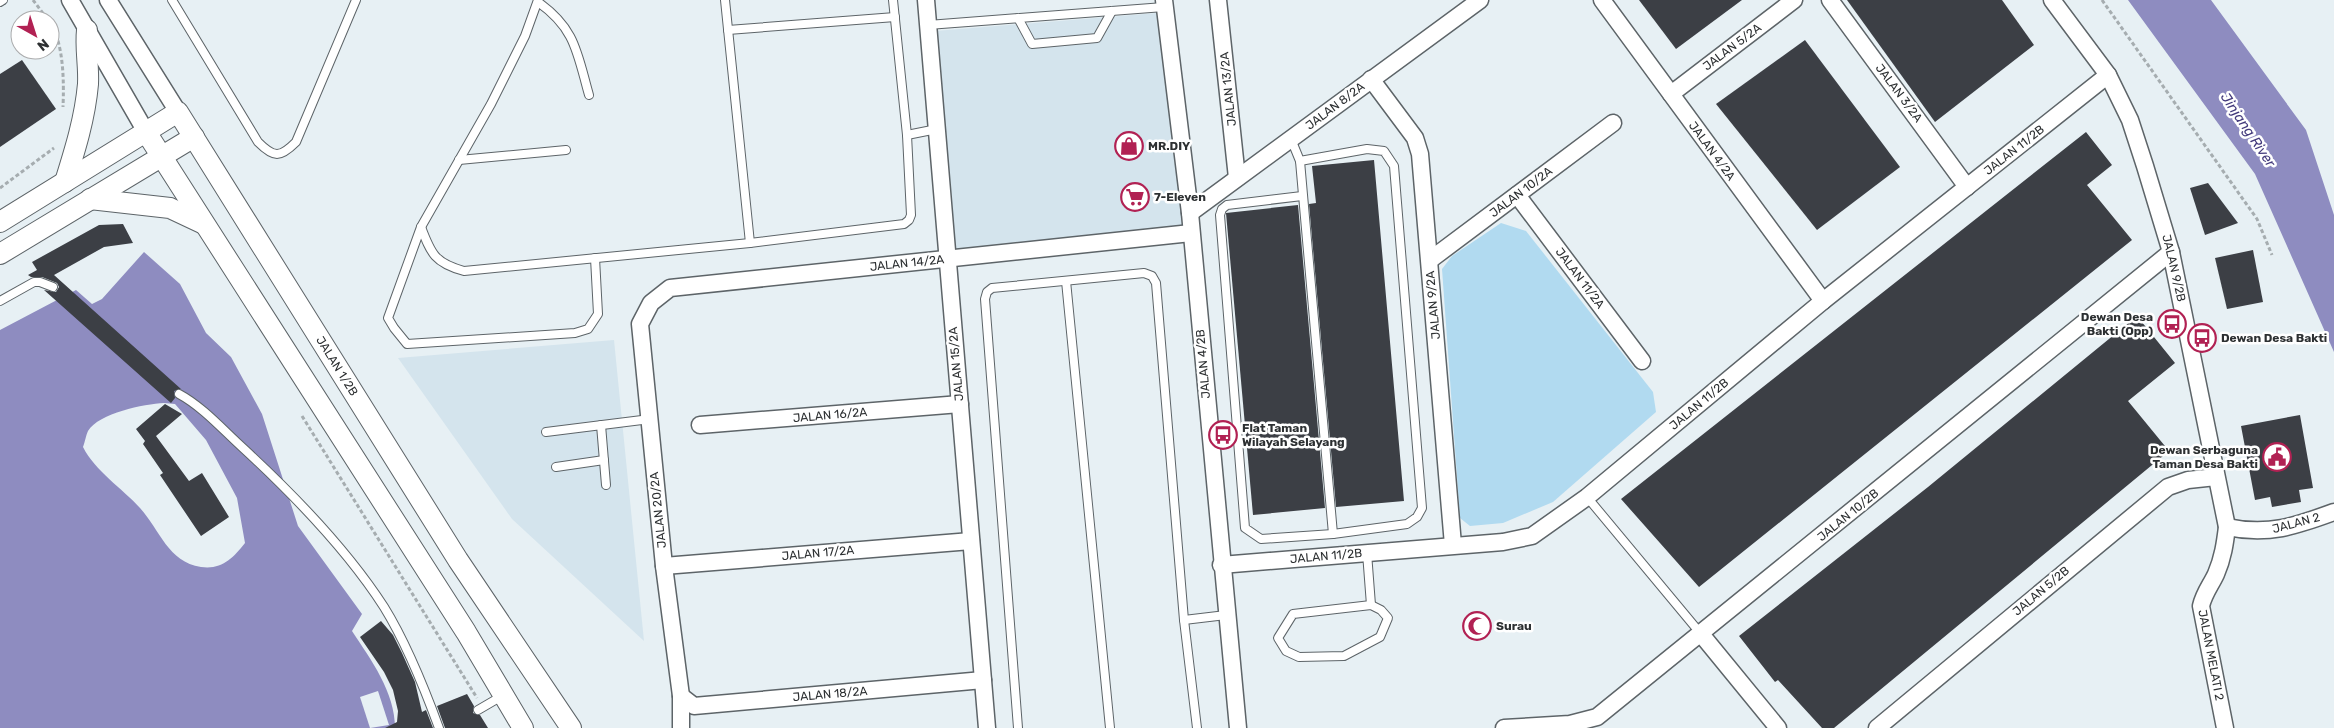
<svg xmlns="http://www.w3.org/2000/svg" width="2334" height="728" font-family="Rubik,sans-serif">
<rect width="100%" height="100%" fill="#e7f0f4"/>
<g fill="#d4e4ed">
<polygon points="1157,13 1184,228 954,250 935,31"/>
<polygon points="614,340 644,641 512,519 398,358"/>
</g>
<polygon fill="#b1daf0" points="1501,223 1526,231 1653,392 1656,412 1553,502 1503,523 1470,526 1460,518 1442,269 1452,256"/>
<g fill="#8e8cc0" fill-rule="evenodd">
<polygon points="2128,0 2211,0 2306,130 2334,215 2334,352 2255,174"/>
<path d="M 144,252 L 180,284 L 206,333 L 231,357 L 262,414 L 298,526 L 362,614 L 352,631 C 371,660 395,692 395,728 L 0,728 L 0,330 L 76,290 L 92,304 L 102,299 ZM 164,403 L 175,404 L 206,440 L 237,498 L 245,543 C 233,558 222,570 201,567 C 168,562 160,530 140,508 C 122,488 95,471 83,447 C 85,442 86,435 88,431 C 99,413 144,404 164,403 Z"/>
</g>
<polygon fill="#e7f0f4" points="378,691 389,725 370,728 360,697"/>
<g fill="#3c3f45">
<polygon points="1639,0 1742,0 1676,49"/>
<polygon points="1847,0 2002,0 2034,45 1935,122"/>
<polygon points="1805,40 1900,167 1817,230 1716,104"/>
<polygon points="22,60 56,109 0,147 0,74"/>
<polygon points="2086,132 2112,165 2087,185 2132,240 1699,587 1621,499"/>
<polygon points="1374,160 1404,501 1336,507 1309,204 1316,203 1312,166"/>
<polygon points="2208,183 2238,223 2205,235 2190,188"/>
<polygon points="1298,205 1325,508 1253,515 1226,213"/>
<polygon points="123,224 133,243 104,247 54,275 181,389 174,391 175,398 171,403 44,290 56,292 59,287 57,283 42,277 31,277 28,275 37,270 32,262 99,225"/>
<polygon points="2253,250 2263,302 2227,309 2215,258"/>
<polygon points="2137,316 2175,363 2128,401 2169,451 1834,728 1822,728 1778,680 1775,682 1739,636 1928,487"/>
<polygon points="165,404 182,414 156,436 189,481 202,473 229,517 201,536 160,475 163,473 143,444 145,441 136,429"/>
<polygon points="2300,415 2313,488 2299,490 2301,502 2272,507 2270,497 2255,500 2241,426"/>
<polygon points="381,621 393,635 402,653 415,682 422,712 426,710 433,728 385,728 397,722 398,711 393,690 384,672 360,637"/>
<polygon points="467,694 474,706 473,713 480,715 488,728 445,728 437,706"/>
</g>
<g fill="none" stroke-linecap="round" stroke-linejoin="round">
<defs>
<g id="service">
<path d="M 172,0 L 258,142 C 274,158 280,158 296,142 L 356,0"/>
<polyline points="538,0 525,36 491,104 421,227 388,318 394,328 407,344 575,333 588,329 598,314 595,258"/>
<polyline points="725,0 750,243"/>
<polyline points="0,2 3,0"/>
<path d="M 538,2 C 576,29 577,53 589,95"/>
<polyline points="1018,18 1032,44 1097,38 1112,11"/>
<polyline points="928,25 1164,7"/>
<polyline points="728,30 895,17"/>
<polyline points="907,135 937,129"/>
<polyline points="1291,139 1300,161 1333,534"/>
<polyline points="459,160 566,150"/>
<polyline points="1300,161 1367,149 1384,151 1394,166 1422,508 1417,517 1407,524 1333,534 1261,539 1245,528 1220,215 1222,209 1227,205 1302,196"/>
<path d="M 421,227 C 431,254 435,263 464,271 L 750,243 L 904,224 L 909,220 L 911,215 L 907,135 L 893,0"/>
<polyline points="1066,281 1110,728"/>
<polyline points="0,301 34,282 40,282 53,287"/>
<path d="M 179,394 C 203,407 223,430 243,448 C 294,495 346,548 384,607 C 407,644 424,687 439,728"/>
<polyline points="601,425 606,485"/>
<polyline points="546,432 650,419"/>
<polyline points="556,467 604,460"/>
<polyline points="1587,497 1701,634"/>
<polyline points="1367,553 1371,605"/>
<polygon points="1371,605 1381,610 1388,618 1380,637 1344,656 1299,657 1286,651 1278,638 1293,614"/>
<polyline points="1184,620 1226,615"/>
<polyline points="478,710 502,696"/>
<polyline points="1018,728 985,299 987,292 992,288 1144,273 1152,276 1156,283 1184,620 1197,728"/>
</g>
<g id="minor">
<polyline points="70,0 146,132"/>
<polyline points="108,0 178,112"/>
<polyline points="926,0 987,728"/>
<polyline points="1164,0 1190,213 1238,728"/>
<polyline points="1218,0 1237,178"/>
<polyline points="1602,0 1823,301"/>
<polyline points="1830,0 1967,187"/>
<path d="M 2052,0 L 2108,75 L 2130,120 L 2145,166 L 2171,252 L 2227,527 C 2225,543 2223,558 2216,574 C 2211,585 2204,593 2201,606 L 2225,728"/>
<polyline points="1371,79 1415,138 1420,154 1453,545"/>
<polyline points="1671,94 1794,0"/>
<polyline points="1517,195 1642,361"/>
<polyline points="1190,213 1480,0"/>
<polyline points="1430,260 1613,123"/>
<polyline points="700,425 960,404"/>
<path d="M 2227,527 C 2268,536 2296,526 2334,512"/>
<polyline points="1221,565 1503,542 1532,536 1587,497 1823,301 2108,75"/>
<polyline points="664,566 971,541"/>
<polyline points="1701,634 1778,728"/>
<polyline points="681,696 694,706 983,680"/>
<polyline points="681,728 681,696 664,566 640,324 651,303 670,288 1191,233"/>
<polyline points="1504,728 1570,724 1597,717 2171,252"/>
<polyline points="1877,728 2168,487 2188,480 2216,477"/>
</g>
<g id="tertiary">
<polyline points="146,132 466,632 523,728"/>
<path d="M 65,182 C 75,150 85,118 88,84 C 89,66 85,48 87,30"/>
<polyline points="90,199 170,208 204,224"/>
<polyline points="0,222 178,112 458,560 571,728"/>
<polyline points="0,254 194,137"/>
</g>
</defs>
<use href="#service" stroke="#5d6468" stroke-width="10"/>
<use href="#minor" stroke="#5d6468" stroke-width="19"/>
<use href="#tertiary" stroke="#5d6468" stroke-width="22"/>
<g stroke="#a6adb0" stroke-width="3" stroke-dasharray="4 2.5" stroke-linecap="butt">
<polyline points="33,0 48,20"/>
<polyline points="2102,0 2257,219 2272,255"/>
<path d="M 50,23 C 64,43 64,83 63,107"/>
<polyline points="0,188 54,148"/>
<polyline points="302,416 477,698"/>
</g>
<use href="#service" stroke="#fff" stroke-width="8"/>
<use href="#minor" stroke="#fff" stroke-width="16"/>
<use href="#tertiary" stroke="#fff" stroke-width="20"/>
</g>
<defs>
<symbol id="shop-ring" viewBox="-11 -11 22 22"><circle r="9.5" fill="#fff" stroke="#b12153" stroke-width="1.5"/><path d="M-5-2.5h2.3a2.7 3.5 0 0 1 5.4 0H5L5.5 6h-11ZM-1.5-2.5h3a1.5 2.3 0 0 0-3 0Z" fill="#b12153"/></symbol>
<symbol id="supermarket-ring" viewBox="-11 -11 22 22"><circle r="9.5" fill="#fff" stroke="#b12153" stroke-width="1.5"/><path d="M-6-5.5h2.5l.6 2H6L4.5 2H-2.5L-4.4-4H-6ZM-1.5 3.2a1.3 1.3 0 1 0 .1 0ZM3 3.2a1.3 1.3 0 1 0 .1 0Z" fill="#b12153"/></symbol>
<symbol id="bus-ring" viewBox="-11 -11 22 22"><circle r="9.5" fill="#fff" stroke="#b12153" stroke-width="1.5"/><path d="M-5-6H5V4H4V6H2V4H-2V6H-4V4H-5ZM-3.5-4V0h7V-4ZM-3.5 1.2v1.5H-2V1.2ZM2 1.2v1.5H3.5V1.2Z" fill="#b12153"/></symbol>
<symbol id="civic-ring" viewBox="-11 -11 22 22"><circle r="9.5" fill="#fff" stroke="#b12153" stroke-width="1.5"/><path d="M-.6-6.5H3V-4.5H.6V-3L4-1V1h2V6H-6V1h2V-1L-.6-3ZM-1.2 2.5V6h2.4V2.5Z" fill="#b12153"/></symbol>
<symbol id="mosque-ring" viewBox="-11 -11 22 22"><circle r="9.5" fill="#fff" stroke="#b12153" stroke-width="1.5"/><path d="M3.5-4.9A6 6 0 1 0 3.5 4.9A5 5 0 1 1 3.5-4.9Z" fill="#b12153"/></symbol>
</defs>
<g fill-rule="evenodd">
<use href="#shop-ring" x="1113" y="130" width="32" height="32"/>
<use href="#supermarket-ring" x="1119" y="181" width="32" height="32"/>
<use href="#bus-ring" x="2156" y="308" width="32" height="32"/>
<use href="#bus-ring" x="2186" y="322" width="32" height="32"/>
<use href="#bus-ring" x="1207" y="419" width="32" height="32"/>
<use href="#civic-ring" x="2261" y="441" width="32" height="32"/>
<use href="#mosque-ring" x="1461" y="610" width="32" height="32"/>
</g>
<g text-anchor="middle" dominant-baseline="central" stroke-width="5" stroke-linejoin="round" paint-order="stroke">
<g font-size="12" fill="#2d3032" stroke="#fff">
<text transform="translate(1732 47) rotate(-37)">JALAN 5/2A</text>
<text transform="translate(1228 89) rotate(-96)">JALAN 13/2A</text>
<text transform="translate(1899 93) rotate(53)">JALAN 3/2A</text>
<text transform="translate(1335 106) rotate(-37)">JALAN 8/2A</text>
<text transform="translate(2014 150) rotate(-38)">JALAN 11/2B</text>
<text transform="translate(1712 151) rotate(54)">JALAN 4/2A</text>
<text transform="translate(1521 192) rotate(-37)">JALAN 10/2A</text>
<text transform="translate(907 263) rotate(-6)">JALAN 14/2A</text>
<text transform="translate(2174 268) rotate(77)">JALAN 9/2B</text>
<text transform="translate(1580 278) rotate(53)">JALAN 11/2A</text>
<text transform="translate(1433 305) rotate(-95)">JALAN 9/2A</text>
<text transform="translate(956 364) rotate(-95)">JALAN 15/2A</text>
<text transform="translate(1203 364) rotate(-95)">JALAN 4/2B</text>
<text transform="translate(337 366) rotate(58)">JALAN 1/2B</text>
<text transform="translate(1699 404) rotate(-40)">JALAN 11/2B</text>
<text transform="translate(830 415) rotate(-5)">JALAN 16/2A</text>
<text transform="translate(658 510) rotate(-96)">JALAN 20/2A</text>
<text transform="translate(1848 515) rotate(-39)">JALAN 10/2B</text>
<text transform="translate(2296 523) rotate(-15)">JALAN 2</text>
<text transform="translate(818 553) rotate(-5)">JALAN 17/2A</text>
<text transform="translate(1326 556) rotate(-5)">JALAN 11/2B</text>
<text transform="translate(2041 591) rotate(-40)">JALAN 5/2B</text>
<text transform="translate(2211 655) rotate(79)">JALAN MELATI 2</text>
<text transform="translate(830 694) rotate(-5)">JALAN 18/2A</text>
</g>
<g font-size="12" font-weight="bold" fill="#2d3032" stroke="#fff" text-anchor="start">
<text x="1148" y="146">MR.DIY</text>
<text x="1154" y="197">7-Eleven</text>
<text x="2153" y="317" text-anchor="end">Dewan Desa<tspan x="2153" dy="14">Bakti (Opp)</tspan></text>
<text x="2221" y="338">Dewan Desa Bakti</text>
<text x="1242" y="428">Flat Taman<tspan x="1242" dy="14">Wilayah Selayang</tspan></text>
<text x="2258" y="450" text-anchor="end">Dewan Serbaguna<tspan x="2258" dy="14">Taman Desa Bakti</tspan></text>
<text x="1496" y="626">Surau</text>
</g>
<g font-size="14" font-style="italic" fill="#42397b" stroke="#fff">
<text transform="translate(2248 130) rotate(56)">Jinjang River</text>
</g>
</g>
<g transform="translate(35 35) rotate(141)"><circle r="24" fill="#ffffff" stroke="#abacad"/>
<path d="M0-4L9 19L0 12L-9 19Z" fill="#b12153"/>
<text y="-8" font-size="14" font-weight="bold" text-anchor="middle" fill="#2d3032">N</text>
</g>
</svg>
